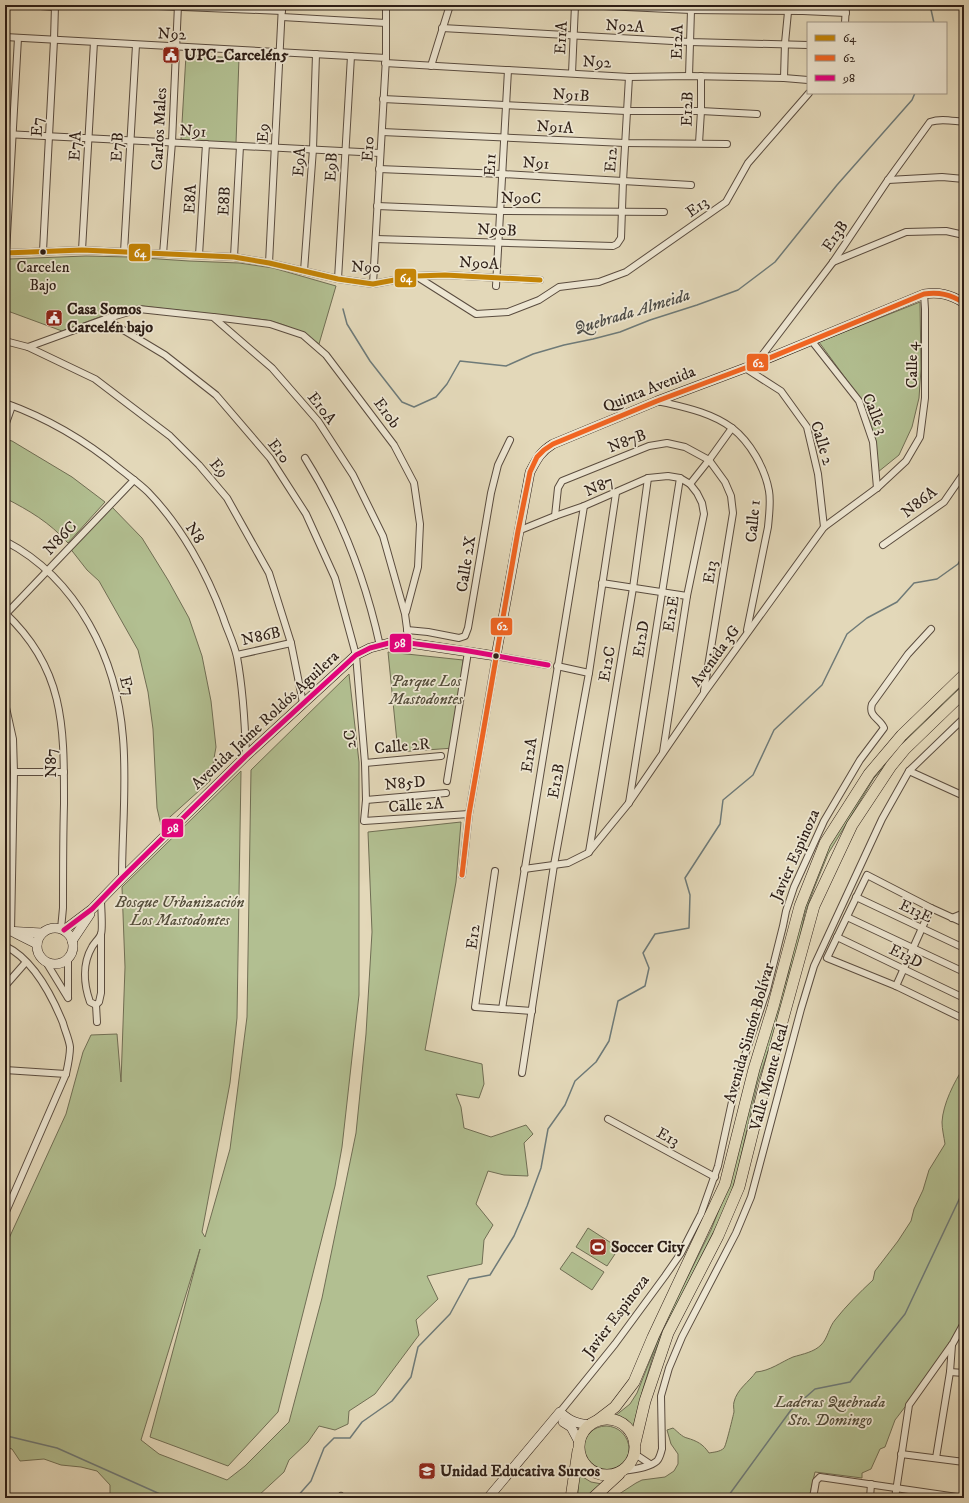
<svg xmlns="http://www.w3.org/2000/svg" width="969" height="1503" font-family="'IM FELL DW Pica',serif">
<rect width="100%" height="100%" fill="#e3d8b9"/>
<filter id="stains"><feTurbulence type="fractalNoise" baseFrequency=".005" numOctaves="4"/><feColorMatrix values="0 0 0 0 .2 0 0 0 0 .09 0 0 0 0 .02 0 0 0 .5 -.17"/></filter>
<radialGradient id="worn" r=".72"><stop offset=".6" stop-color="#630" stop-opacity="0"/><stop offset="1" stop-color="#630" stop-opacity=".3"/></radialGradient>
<g fill="#b2bf91" stroke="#706e54">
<polygon points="186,55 239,58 236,143 181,140"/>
<path d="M 86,256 L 129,257 L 189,261 L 239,263 L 273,268 L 336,286 L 319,344 C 303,332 285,324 266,320 L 141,306 L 121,309 L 62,331 L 5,310 L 5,293 L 9,259 Z"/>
<polygon points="920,302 921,369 919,398 912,427 899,455 878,472 874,434 860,398 819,342"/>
<path d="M 5,439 L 12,441 L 72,477 L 105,502 L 68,543 C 49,522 30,511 5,498 Z"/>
<polygon points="110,505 142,538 168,580 189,618 202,656 211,701 216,747 210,781 161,825 157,808 153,729 148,692 138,650 99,581 87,570 69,547"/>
<polygon points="388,652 463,660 454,748 398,752"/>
<polygon points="349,674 359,762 359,995 342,1147 335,1186 278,1412 228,1466 150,1437 200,1249 141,1440 159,1454 227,1480 245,1466 289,1422 322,1298 356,1133 366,1034 372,932 368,832 461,822 456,882 425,1050 482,1064 484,1084 479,1098 456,1094 461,1107 464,1128 491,1137 526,1125 533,1134 524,1143 528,1176 504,1175 488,1171 476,1204 493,1225 484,1240 482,1264 427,1276 438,1299 416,1320 419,1335 375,1394 349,1411 348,1424 335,1430 319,1426 308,1442 289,1460 284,1472 258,1496 254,1498 110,1498 110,1485 97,1471 81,1467 61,1465 44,1459 20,1461 12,1449 5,1447 5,1247 66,1114 83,1052 91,1035 117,1034 121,1082 125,967 122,887 241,771 237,1018 230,1083 202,1232 205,1237 230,1149 247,1017 251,770"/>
<polygon points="964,681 964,687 916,731 874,778 828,854 815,886 805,913 796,957 776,1027 757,1085 737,1174 731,1193 720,1219 664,1330 653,1356 643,1389 633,1428 625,1420 615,1416 630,1404 637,1393 667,1318 711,1230 722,1202 754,1085 788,974 802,912 825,853 858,795 905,736"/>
<path d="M 964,1067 L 964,1322 L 951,1347 L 895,1420 L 885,1447 L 880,1449 L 871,1469 L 862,1473 L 862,1478 L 815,1472 L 809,1498 L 613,1498 L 636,1483 L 642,1480 L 665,1477 L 674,1471 L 678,1464 L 678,1454 L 671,1444 L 667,1430 L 673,1428 C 677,1431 682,1437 687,1438 C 697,1441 703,1444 709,1453 C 714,1452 720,1452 724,1448 C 726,1446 733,1416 734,1412 C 734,1409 733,1405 734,1402 C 737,1389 749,1382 756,1372 C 770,1371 781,1362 793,1357 C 803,1354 814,1352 821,1345 C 828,1338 829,1327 835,1320 C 846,1306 860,1292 873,1280 L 875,1271 L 898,1241 L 911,1221 L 914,1209 L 923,1190 L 929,1170 L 945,1144 C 944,1137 942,1129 942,1122 C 943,1104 954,1082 964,1067 Z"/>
<polygon points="588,1228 619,1248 607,1266 576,1247"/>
<polygon points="572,1252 604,1272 592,1290 560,1269"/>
<circle cx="606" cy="1449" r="23"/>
<polygon points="578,1474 591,1482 602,1484 586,1498 578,1498"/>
</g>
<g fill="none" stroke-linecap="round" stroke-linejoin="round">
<g stroke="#6e7a78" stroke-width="1.5">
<polyline points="930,5 934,23"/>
<polyline points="343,309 347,324 370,361 402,402 414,407 436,397 447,384 460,361 506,366 533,354 564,345 593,339 620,332 650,320 697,305 738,290 775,262 837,185 912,100 915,93"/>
<polyline points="5,1433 7,1436 57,1448 169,1498"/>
<polyline points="296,1498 311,1481 324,1448 334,1438 350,1438 362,1422 392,1401 411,1377 418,1347 450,1314 469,1279 490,1275 514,1236 527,1206 541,1168 548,1129 565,1105 575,1081 596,1062 609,1041 618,1001 645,986 649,968 643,953 655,934 689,928 690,895 685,878 720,824 723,800 753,775 774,730 822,685 847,634 867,618 897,602 914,583 937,579 958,564 964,554"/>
<polyline points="708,1498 729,1495 791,1410 815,1389 850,1382 905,1314 964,1189"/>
</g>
<defs>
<g id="street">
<polyline points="27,5 54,7"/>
<polyline points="134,5 282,11"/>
<polyline points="582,5 691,10 803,11 846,13"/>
<polyline points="282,17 386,23"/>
<polyline points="845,23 846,5"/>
<polyline points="442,28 690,42 808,45"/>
<polyline points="5,37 386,58"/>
<polyline points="385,63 629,77 689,76 784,78 808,80"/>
<polyline points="964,65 964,66"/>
<polyline points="431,66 450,5"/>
<polyline points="572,73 575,5"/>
<polyline points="689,76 691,10"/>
<polyline points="784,78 785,43 788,12"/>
<polyline points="383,99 626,111 701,111 757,114"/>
<polyline points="382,132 625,143 727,144"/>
<polyline points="5,134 380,153"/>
<polyline points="699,143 701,111 701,76"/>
<polyline points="379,169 502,174 691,185"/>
<polyline points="888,180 942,177 964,179"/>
<polyline points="377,206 500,211 664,212"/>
<polyline points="376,239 613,246 617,244 621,238 623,181 629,77"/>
<polyline points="82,250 94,42"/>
<polyline points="43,251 54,40 55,5"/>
<polyline points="124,252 136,45"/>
<polyline points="5,253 82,250 234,257 269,263 338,279 373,284 416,276 445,275 540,280"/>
<polyline points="6,253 18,38"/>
<polyline points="163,254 172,142 178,5"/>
<polyline points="199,255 206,144"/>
<polyline points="234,257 240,146"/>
<polyline points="833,262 906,232 946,231 964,235"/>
<polyline points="269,263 282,5"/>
<polyline points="304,271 313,149 316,54"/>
<polyline points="416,276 476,314 508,312 539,300 559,287 599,282 626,272 726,202 748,163 809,93"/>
<polyline points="338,279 351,56"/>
<polyline points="373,284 386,58 386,5"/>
<polyline points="496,286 508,70"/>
<polyline points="214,317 270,324 303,335 326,355 394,445 414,483 420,524 418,567 406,612"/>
<polyline points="105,319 165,355 216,395 270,458 306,514 335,578 356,655 365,763 366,800 364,821 469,814"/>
<polyline points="811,340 859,401 873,442 877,488"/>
<polyline points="5,341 28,347 95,379 170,436 199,465 227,498 269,573 291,643 303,703"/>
<polyline points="28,347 105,319 139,309 213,317 272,368 318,421 353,475 383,536 405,614 409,643"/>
<path d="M 757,362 L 833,262 L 888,180 L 930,122 C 941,118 952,121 964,122"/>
<polyline points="745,368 781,391 807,427 818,474 824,527"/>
<path d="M 658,401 C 683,407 711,412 732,428 C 750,442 765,468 769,491 C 771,502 769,515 768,527 L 747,630"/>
<path d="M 5,403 C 47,418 86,441 120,469 C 130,477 140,484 148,492 C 181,526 207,573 223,617 C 227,630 234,643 237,657 C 243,689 245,723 246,756"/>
<polyline points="5,426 12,406"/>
<path d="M 305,458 C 342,517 365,577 380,646"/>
<polyline points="690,484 709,460 732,428"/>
<polyline points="555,516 558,488 562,481 649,446 667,443 685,447 709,460 725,482 731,496 733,513 704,691"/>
<polyline points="518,531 555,516 584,506 648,478 668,476 680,478 690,484 697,493 702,503 704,514 687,596 663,752"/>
<path d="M 5,541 C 78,579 117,659 123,738 C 127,785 122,832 122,878"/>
<polyline points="883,545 944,502 964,473"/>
<polyline points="602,583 687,596"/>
<path d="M 5,613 C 65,669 64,727 64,804 C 63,838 63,873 63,908 L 61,929"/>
<polyline points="5,615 134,480"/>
<polyline points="407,630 428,632 459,638 465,636 468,628 491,493 498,465 510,440"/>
<polyline points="237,655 291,643"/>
<polyline points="557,666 589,673"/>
<polyline points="5,703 13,739 14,772 11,931"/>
<polyline points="365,763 441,756"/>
<polyline points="909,771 964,796"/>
<polyline points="14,772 64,772"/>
<polyline points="447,781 468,652"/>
<polyline points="366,800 446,793"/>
<polyline points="629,803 680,478"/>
<polyline points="589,852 633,588 648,478"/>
<polyline points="524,869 568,863 588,853 628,804 704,693 824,527 877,488 906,461 920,437 925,398 925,309 924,294"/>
<polyline points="495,871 475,1007 532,1011"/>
<polyline points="462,875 469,814 496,656 548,665"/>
<polyline points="856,897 964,948"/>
<polyline points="847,917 964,972"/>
<polyline points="952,918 964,913"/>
<polyline points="964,923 931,908 867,875 827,958 896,986 964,1019"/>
<polyline points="837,937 964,998"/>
<path d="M 5,946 C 33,959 52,996 63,1023 C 65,1031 69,1039 70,1047 C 70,1056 68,1065 66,1074 L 5,1214"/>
<polyline points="68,959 68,997"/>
<polyline points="46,962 68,998"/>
<polyline points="5,986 26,962"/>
<polyline points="896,986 931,908"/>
<path d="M 96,1005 L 90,1002 C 84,985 82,964 92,947 C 94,943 99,939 101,934 C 103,929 101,907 101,900"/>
<polyline points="502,1009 584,506"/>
<polyline points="97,1022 96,1005 99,1002 101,993 101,934"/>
<polyline points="5,1070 66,1074"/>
<polyline points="522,1073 554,865 589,673 616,493"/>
<polyline points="608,1119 715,1177"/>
<polyline points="950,1372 964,1373"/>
<path d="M 560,1412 L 615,1344 L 665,1276 L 681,1253 L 701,1214 L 718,1166 L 733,1097 L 743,1061 L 767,990 L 783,926 L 786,911 L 794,887 L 824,821 L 860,760 L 884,728 C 880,718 868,717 872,704 L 908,654 L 931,629"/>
<polyline points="635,1454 650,1464"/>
<polyline points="901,1454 964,1462"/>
<polyline points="936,1458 950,1372 952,1345"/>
<path d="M 623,1471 C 634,1469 649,1468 657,1461 C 660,1458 661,1452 662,1449 L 661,1396 L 669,1368 L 682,1337 L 736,1233 L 751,1197 L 801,1009 L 814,966 L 882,819 L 909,771 L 964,718"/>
<polyline points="341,1496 343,1498"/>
<polyline points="813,1498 816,1481 820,1477 964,1498"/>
<polyline points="870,1498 871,1484"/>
<polyline points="895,1498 909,1405 953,1343 964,1323"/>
</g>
<g id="secondary">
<circle cx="55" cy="946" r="18"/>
<path d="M 64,930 L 92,909 L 122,878 L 246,756 L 356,655 L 370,648 L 389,643 L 409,643 L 496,656 L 530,472 C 537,459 540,452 553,444 L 657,401 L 745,368 L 924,294 C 939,292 950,294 964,303"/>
<polyline points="5,931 42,933"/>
<polyline points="15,933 37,944"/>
<polyline points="72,941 90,914"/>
<polyline points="563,1422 571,1427 579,1442"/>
<path d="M 488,1498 L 560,1412 C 570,1421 575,1423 589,1425"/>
</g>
<g id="highway">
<circle cx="607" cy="1447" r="28"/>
<polyline points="598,1420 615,1407 634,1382 653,1337 725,1184 754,1069 773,1007 800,906 825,843 869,774 902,735 964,675"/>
<polyline points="635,1443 645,1401 668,1333 718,1236 739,1187 763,1091 814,906 852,825 891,766 905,749 964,692"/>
<polyline points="571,1498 578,1451"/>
<polyline points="593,1498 619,1474"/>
</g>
</defs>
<use href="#street" stroke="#5a4c3f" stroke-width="8"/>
<use href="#secondary" stroke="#2d1e16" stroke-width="10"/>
<use href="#highway" stroke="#2d1e16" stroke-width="12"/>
<use href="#street" stroke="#ede6d2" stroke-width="6"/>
<use href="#secondary" stroke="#ede6d2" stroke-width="9"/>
<use href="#highway" stroke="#e3d8b9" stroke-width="11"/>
<defs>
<polyline id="bus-1" points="5,253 82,250 234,257 269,263 338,279 373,284 416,276 445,275 540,280"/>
<path id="bus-2" d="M 462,875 L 469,814 L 518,531 L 530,472 L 537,457 L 544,450 L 553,444 L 657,401 L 745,368 L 924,294 C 939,292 950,294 964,303"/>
<polyline id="bus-3" points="64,930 92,909 122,878 246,756 356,655 370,648 389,643 409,643 463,650 548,665"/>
</defs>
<use href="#bus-1" stroke="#ede6d2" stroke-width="8"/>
<use href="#bus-2" stroke="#ede6d2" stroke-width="8"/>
<use href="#bus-3" stroke="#ede6d2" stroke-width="8"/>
<use href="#bus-1" stroke="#c48406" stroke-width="5"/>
<use href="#bus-2" stroke="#f26522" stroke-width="5"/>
<use href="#bus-3" stroke="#e5007d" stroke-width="5"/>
</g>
<defs>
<symbol id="civic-square" viewBox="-11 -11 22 22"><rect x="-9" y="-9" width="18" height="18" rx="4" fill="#8f2418" stroke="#ede6d2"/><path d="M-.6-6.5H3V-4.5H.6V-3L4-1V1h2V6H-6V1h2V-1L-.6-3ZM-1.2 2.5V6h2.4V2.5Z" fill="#fff"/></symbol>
<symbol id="stadium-square" viewBox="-11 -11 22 22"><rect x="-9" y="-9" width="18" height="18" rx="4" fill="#8f2418" stroke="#ede6d2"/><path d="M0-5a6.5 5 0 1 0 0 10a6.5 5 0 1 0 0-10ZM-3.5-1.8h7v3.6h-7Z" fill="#fff"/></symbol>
<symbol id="school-square" viewBox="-11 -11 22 22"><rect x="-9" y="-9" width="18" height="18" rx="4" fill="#8f2418" stroke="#ede6d2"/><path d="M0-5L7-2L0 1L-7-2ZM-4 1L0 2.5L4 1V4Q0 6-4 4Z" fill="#fff"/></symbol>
</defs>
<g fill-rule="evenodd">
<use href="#civic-square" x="161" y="45" width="20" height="20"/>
<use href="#civic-square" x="44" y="308" width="20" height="20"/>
<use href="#stadium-square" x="588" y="1237" width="20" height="20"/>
<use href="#school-square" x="417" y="1461" width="20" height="20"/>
</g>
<g fill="#2d1e16" stroke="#ede6d2" stroke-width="1.5">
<circle cx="43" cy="252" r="3.5"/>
<circle cx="496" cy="656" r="3.5"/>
</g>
<g text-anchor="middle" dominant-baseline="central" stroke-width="3.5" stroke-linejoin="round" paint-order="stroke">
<g font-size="15" fill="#2d1e16" stroke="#ede6d2">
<text x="43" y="267">Carcelen<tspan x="43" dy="18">Bajo</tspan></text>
</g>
<g font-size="16" fill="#2d1e16" stroke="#ede6d2">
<text transform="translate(625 26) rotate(3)">N92A</text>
<text transform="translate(172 34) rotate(3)">N92</text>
<text transform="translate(561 38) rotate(-87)">E11A</text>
<text transform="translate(677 42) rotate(-88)">E12A</text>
<text transform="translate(597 62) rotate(3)">N92</text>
<text transform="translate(571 95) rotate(3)">N91B</text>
<text transform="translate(687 109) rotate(-88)">E12B</text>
<text transform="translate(37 127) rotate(-87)">E7</text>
<text transform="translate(555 127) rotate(3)">N91A</text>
<text transform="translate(159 129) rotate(-87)">Carlos Males</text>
<text transform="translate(193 131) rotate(3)">N91</text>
<text transform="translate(263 133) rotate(-87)">E9</text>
<text transform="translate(75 146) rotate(-87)">E7A</text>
<text transform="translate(117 147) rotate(-87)">E7B</text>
<text transform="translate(368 149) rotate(-87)">E10</text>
<text transform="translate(611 160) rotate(-86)">E12</text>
<text transform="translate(299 162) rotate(-86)">E9A</text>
<text transform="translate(536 163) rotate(3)">N91</text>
<text transform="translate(490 165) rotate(-87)">E11</text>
<text transform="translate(331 167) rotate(-87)">E9B</text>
<text transform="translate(521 198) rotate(1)">N90C</text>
<text transform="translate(190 199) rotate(-87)">E8A</text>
<text transform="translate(224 201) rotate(-87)">E8B</text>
<text transform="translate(697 207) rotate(-35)">E13</text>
<text transform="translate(497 230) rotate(2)">N90B</text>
<text transform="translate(835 236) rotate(-56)">E13B</text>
<text transform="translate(479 263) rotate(3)">N90A</text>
<text transform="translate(366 267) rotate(2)">N90</text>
<text transform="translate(912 365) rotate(-90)">Calle 4</text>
<text transform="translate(649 389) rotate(-22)">Quinta Avenida</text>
<text transform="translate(322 408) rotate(52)">E10A</text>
<text transform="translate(387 413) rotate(54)">E10b</text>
<text transform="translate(875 414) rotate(68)">Calle 3</text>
<text transform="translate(627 441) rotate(-21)">N87B</text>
<text transform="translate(822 443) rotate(73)">Calle 2</text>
<text transform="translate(279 451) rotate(53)">E10</text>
<text transform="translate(219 468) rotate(50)">E9</text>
<text transform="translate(599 486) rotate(-23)">N87</text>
<text transform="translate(919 502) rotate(-38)">N86A</text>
<text transform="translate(753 521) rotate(-85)">Calle 1</text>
<text transform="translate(195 533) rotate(56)">N8</text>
<text transform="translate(60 538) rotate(-46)">N86C</text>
<text transform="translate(466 564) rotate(-81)">Calle 2X</text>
<text transform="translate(710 572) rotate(-81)">E13</text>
<text transform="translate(671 614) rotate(-81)">E12E</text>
<text transform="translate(261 636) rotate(-13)">N86B</text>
<text transform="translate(641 639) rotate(-81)">E12D</text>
<text transform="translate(715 656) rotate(-54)">Avenida 3G</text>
<text transform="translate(607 664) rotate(-80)">E12C</text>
<text transform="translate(127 686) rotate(76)">E7</text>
<text transform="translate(265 720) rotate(-43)">Avenida Jaime Roldós Aguilera</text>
<text transform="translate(350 739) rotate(-94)">2C</text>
<text transform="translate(402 746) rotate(-5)">Calle 2R</text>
<text transform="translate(529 755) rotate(-81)">E12A</text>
<text transform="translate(51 763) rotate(-90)">N87</text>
<text transform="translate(556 781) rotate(-80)">E12B</text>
<text transform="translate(405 783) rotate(-5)">N85D</text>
<text transform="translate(416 805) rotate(-4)">Calle 2A</text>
<text transform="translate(795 855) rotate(-66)">Javier Espinoza</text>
<text transform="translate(916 911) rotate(25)">E13E</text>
<text transform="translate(473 937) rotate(-82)">E12</text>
<text transform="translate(906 956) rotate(26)">E13D</text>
<text transform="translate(749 1033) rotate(-74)">Avenida Simón Bolívar</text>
<text transform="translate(769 1077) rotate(-75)">Valle Monte Real</text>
<text transform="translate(668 1137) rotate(29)">E13</text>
<text transform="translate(616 1316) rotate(-53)">Javier Espinoza</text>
</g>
<g font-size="16" font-weight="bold" fill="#2d1e16" stroke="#ede6d2" text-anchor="start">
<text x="184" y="55">UPC_Carcelén5</text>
<text x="67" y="309">Casa Somos<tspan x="67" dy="18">Carcelén bajo</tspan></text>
<text x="611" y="1247">Soccer City</text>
<text x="440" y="1471">Unidad Educativa Surcos</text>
</g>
<g font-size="16" font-style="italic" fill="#554e3b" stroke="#ede6d2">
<text x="426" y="681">Parque Los<tspan x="426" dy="18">Mastodontes</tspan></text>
<text x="180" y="902">Bosque Urbanización<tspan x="180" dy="18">Los Mastodontes</tspan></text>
<text x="830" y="1402">Laderas Quebrada<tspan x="830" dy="18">Sto. Domingo</tspan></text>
</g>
<g font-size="17" font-style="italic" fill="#4d4c47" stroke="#ede6d2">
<text transform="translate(632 312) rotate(-17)">Quebrada Almeida</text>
</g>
</g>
<g stroke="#ede6d2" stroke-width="1.5">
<rect x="128" y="243" width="23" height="19" rx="4" fill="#c48406"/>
<rect x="394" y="268" width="23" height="20" rx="4" fill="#c48406"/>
<rect x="746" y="353" width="23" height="19" rx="4" fill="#f26522"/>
<rect x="490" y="617" width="23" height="19" rx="4" fill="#f26522"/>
<rect x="389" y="633" width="23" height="20" rx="4" fill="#e5007d"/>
<rect x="161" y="818" width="23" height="20" rx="4" fill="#e5007d"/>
</g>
<g font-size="11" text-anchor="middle" font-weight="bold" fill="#fff">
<text x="140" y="257">64</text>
<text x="406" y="282">64</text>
<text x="758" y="367">62</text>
<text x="502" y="630">62</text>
<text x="400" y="647">98</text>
<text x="173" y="832">98</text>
</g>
<rect width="969" height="1503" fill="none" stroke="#e3d8b9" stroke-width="20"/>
<rect x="6" y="6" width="957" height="1491" fill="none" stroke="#2d1e16" stroke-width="2"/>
<rect x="10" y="10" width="949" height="1483" fill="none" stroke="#2d1e16"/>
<rect x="807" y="22" width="140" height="72" fill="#ede6d2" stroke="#a09687"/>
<rect x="815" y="35" width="20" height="6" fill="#c48406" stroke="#a09687"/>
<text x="843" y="42" font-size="12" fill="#2d1e16">64</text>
<rect x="815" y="55" width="20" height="6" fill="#f26522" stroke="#a09687"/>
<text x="843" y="62" font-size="12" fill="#2d1e16">62</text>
<rect x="815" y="75" width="20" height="6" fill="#e5007d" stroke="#a09687"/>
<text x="843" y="82" font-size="12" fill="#2d1e16">98</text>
<rect width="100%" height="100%" filter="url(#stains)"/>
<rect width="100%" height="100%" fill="url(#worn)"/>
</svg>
